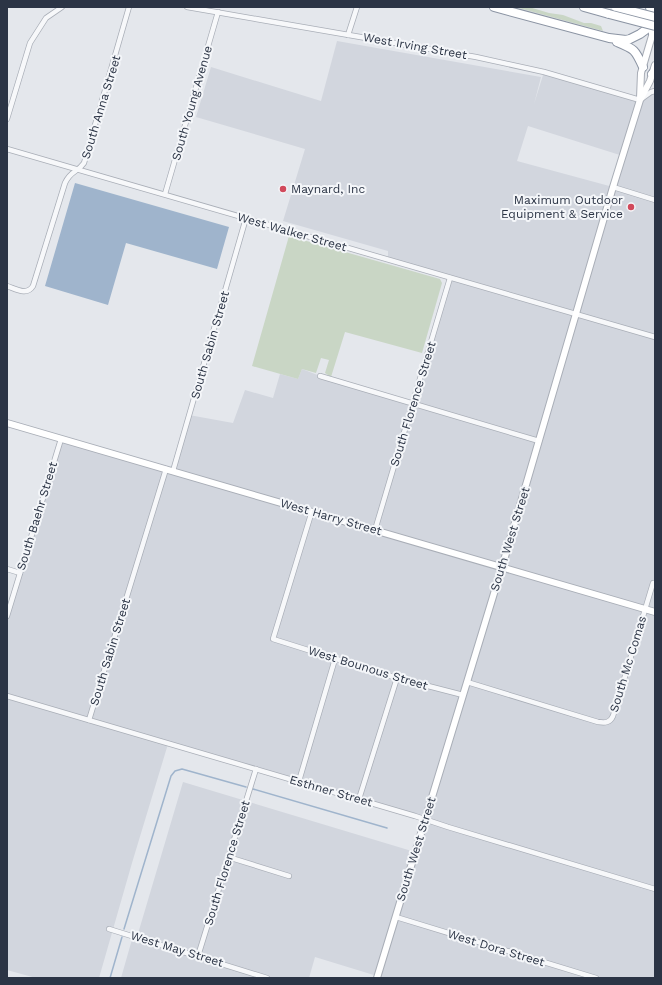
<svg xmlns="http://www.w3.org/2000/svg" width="662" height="985" font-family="'Work Sans',sans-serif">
<rect width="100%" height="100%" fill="#e4e7ec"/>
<path fill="#d2d6de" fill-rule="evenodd" d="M 337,41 L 541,77 L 534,104 L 544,72 L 640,100 L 655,92 L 655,978 L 377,978 L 377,976 L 315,957 L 309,978 L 121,978 L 133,936 L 137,937 L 183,782 L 415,852 L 425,819 L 168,744 L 132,863 L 99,978 L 36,978 L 7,970 L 7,699 L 122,731 L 7,696 L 7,617 L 61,439 L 173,471 L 189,415 L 233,423 L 245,390 L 273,398 L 280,374 L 298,379 L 302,369 L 320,376 L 413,404 L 450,278 L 388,260 L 388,251 L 283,221 L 305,149 L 196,117 L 211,67 L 321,101 ZM 528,126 L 623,156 L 613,187 L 517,161 Z"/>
<g fill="#c9d6c5">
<polygon points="515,7 529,7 549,13 563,15 584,23 591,23 601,26 603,31"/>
<polygon points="289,236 440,279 442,283 422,353 345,332 331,377 325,373 329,360 321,358 316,373 302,369 298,379 252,366"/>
</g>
<polygon fill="#9fb4cc" points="75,183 229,227 217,269 126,243 108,305 45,286"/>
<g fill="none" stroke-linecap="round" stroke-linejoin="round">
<g stroke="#9fb4cc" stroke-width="1.5">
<polyline points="253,789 387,828"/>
<polyline points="124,929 171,776 175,771 182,769 246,787"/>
<polyline points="110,978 122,937"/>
</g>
<defs>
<g id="street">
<polyline points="187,7 476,57 544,72 640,100 651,92 655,91"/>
<polyline points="348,35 357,7"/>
<polyline points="7,119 30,43 46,18 62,7"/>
<polyline points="7,149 655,337"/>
<polyline points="613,187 655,200"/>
<polyline points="165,194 218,12"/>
<path d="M 7,286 C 16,289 27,296 33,286 L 65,183 C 71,170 77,173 84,163 L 129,7"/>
<polyline points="320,376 539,441"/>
<polyline points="173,471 246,218"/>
<polyline points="312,511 273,639 397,678 463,695"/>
<polyline points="375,530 450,278"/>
<polyline points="7,569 20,573"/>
<polyline points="7,616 61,439"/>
<path d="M 467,682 L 598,722 C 605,723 610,723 613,716 L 653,583"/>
<polyline points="7,696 415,816 448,827 655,889"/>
<polyline points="89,720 166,469"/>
<polyline points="299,781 335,659"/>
<polyline points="359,799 397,678"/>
<polyline points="228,857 289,876"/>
<polyline points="396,917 596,978"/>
<polyline points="109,929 267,978"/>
<polyline points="198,956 256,769"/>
</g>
<g id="secondary">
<polyline points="640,98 641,73 654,29"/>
<polyline points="7,423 655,612"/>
<polyline points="377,978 502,567 613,187 640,100 650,81 655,65"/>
</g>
<g id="highway">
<polyline points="494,7 609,38 626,40 630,39 640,34 655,23"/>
<polyline points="584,7 609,14"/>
<polyline points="650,21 651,13 650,7"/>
<polyline points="653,33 655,31"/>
<path d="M 617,42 C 634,49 635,49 643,67"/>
<polyline points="652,74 655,71"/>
</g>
</defs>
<use href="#street" stroke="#a9aeb7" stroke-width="6"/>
<use href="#secondary" stroke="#a9aeb7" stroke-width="8"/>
<use href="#highway" stroke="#8b94a3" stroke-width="10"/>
<use href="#street" stroke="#f7f8fa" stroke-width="4.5"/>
<use href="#secondary" stroke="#fff" stroke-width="6"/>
<use href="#highway" stroke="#fff" stroke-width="8"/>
<defs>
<g id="highway-bridge">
<polyline points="616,7 655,17"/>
<polyline points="609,14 655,26"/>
</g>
</defs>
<use href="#highway-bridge" stroke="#8b94a3" stroke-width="10" stroke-linecap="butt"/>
<use href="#highway-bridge" stroke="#fff" stroke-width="8"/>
</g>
<g fill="#d1495b" stroke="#f4f6f9" stroke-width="1.5">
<circle cx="283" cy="189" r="4"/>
<circle cx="631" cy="207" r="4"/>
</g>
<g text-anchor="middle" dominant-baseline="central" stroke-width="4" stroke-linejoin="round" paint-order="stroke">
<g font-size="12" fill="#2b3445" stroke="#f4f6f9">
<text transform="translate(415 46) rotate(10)">West Irving Street</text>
<text transform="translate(192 103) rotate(-74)">South Young Avenue</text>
<text transform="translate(101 107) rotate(-73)">South Anna Street</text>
<text transform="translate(292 232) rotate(16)">West Walker Street</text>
<text transform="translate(210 345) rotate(-74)">South Sabin Street</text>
<text transform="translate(413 404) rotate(-73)">South Florence Street</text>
<text transform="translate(37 516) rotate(-73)">South Baehr Street</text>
<text transform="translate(331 517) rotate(16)">West Harry Street</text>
<text transform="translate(510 539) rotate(-73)">South West Street</text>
<text transform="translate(110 652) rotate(-73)">South Sabin Street</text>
<text transform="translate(628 664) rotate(-73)">South Mc Comas</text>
<text transform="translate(368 668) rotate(17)">West Bounous Street</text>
<text transform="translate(331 791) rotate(16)">Esthner Street</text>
<text transform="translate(416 849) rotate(-73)">South West Street</text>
<text transform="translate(227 863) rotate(-73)">South Florence Street</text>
<text transform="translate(496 948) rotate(17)">West Dora Street</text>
<text transform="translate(177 949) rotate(17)">West May Street</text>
</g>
<g font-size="12" fill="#2b3445" stroke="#f4f6f9" text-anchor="start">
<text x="291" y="189">Maynard, Inc</text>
<text x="623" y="200" text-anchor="end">Maximum Outdoor<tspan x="623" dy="14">Equipment &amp; Service</tspan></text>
</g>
</g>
<rect width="662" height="985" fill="none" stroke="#2b3445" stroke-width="16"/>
</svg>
